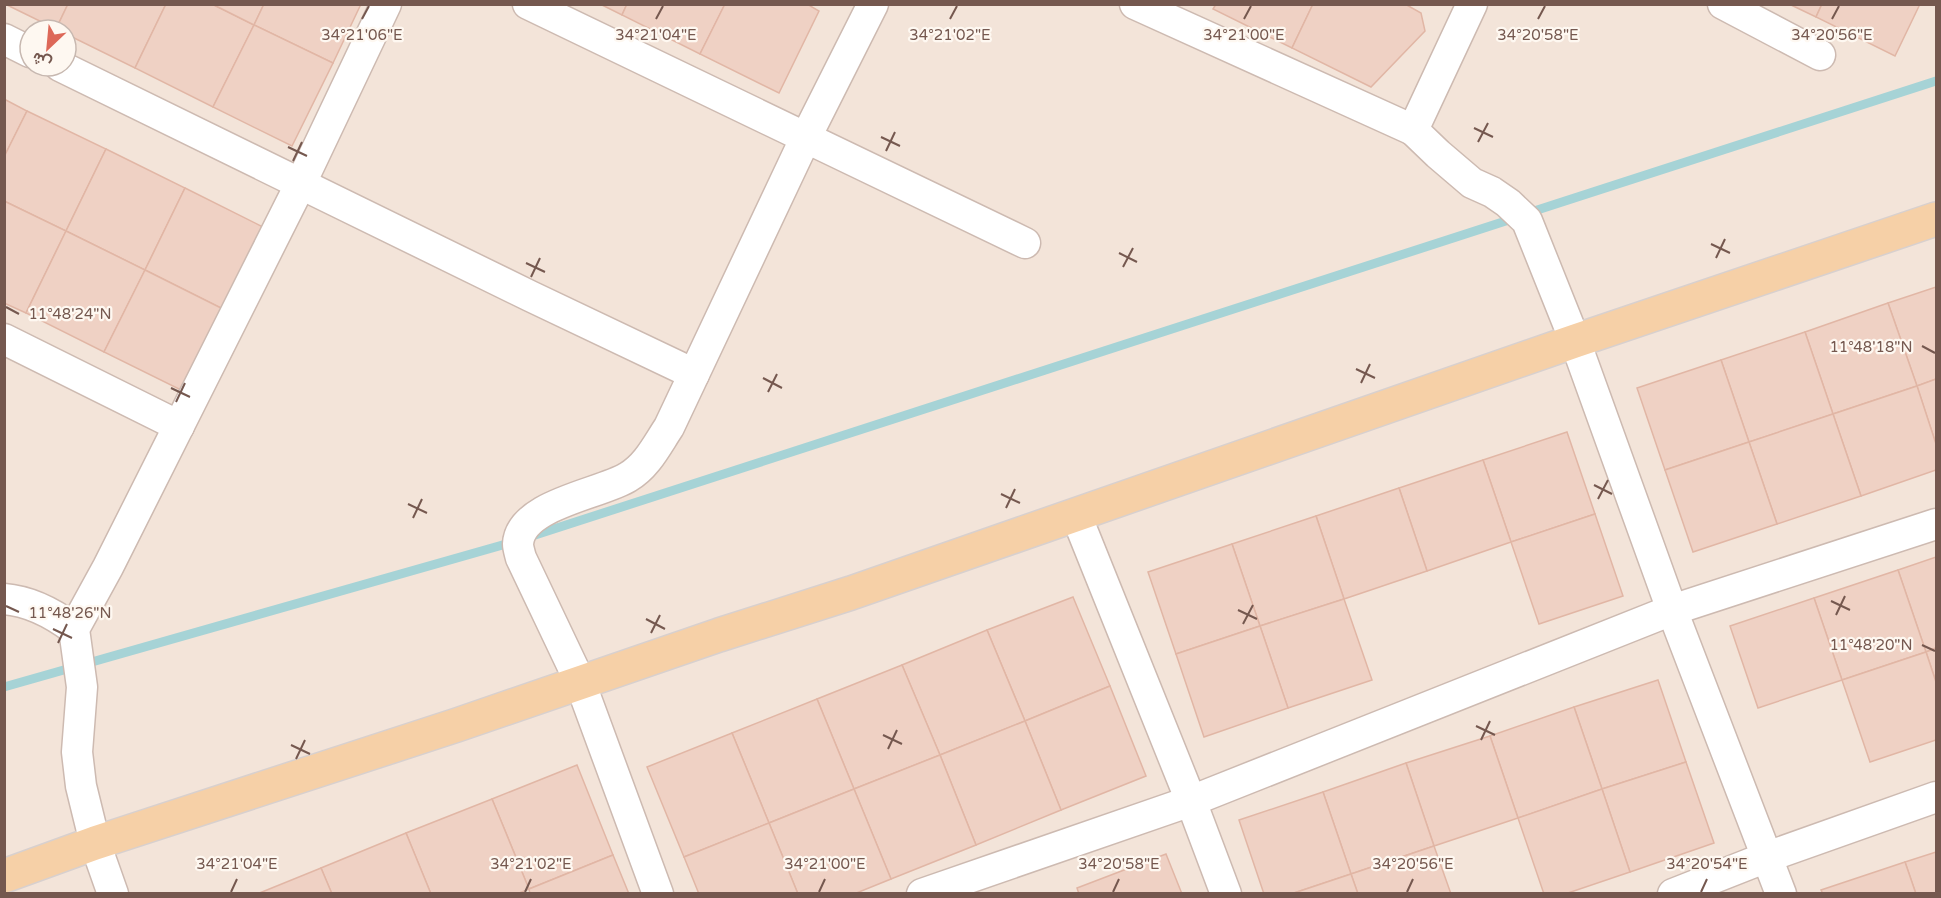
<svg xmlns="http://www.w3.org/2000/svg" width="1941" height="898" font-family="'Varela Round',Vazirmatn,sans-serif">
<rect width="100%" height="100%" fill="#fcf3ea"/>
<path fill="#f3e4d9" fill-rule="evenodd" d="M 5,5 L 1936,5 L 1936,893 L 5,893 ZM 30,30 L 66,30 L 66,66 L 30,66 Z"/>
<g fill="none" stroke-linecap="round" stroke-linejoin="round">
<g stroke="#a6d3d6" stroke-width="9">
<polyline points="1528,213 1936,81"/>
<polyline points="529,537 1515,218"/>
<polyline points="4,687 513,542"/>
</g>
</g>
<g fill="#efd1c4" stroke="#e1b6a5" stroke-width="1.5">
<polygon points="5,4 68,4 56,29"/>
<polygon points="68,4 166,4 135,68 66,34 66,30 56,29"/>
<polygon points="166,4 212,4 254,25 213,107 135,68"/>
<polygon points="212,4 264,4 254,25"/>
<polygon points="264,4 361,4 333,63 254,25"/>
<polygon points="600,4 627,4 622,15"/>
<polygon points="627,4 725,4 700,54 622,15"/>
<polygon points="725,4 807,4 819,11 779,93 700,54"/>
<polygon points="1216,4 1313,4 1292,48 1213,9"/>
<polygon points="1313,4 1405,4 1421,13 1425,31 1371,87 1292,48"/>
<polygon points="1789,4 1822,4 1816,17"/>
<polygon points="1822,4 1920,4 1895,56 1816,17"/>
<polygon points="254,25 333,63 292,146 213,107"/>
<polygon points="4,99 27,111 4,157"/>
<polygon points="27,111 106,149 66,231 4,201 4,157"/>
<polygon points="106,149 185,188 145,270 66,231"/>
<polygon points="185,188 263,227 223,309 145,270"/>
<polygon points="4,201 66,231 26,313 4,303"/>
<polygon points="66,231 145,270 104,352 26,313"/>
<polygon points="145,270 223,309 183,391 104,352"/>
<polygon points="1936,287 1936,379 1917,386 1888,303"/>
<polygon points="1888,303 1917,386 1833,414 1805,332"/>
<polygon points="1805,332 1833,414 1749,442 1721,360"/>
<polygon points="1721,360 1749,442 1665,470 1637,388"/>
<polygon points="1936,379 1936,444 1917,386"/>
<polygon points="1917,386 1936,444 1936,470 1861,496 1833,414"/>
<polygon points="1833,414 1861,496 1777,524 1749,442"/>
<polygon points="1567,432 1595,514 1511,542 1483,460"/>
<polygon points="1749,442 1777,524 1693,552 1665,470"/>
<polygon points="1483,460 1511,542 1427,571 1399,488"/>
<polygon points="1399,488 1427,571 1344,599 1316,516"/>
<polygon points="1595,514 1623,596 1539,624 1511,542"/>
<polygon points="1316,516 1344,599 1260,626 1232,544"/>
<polygon points="1232,544 1260,626 1176,654 1148,572"/>
<polygon points="1936,557 1936,648 1926,652 1898,570"/>
<polygon points="1898,570 1926,652 1842,680 1814,598"/>
<polygon points="1073,597 1110,686 1025,721 987,630"/>
<polygon points="1814,598 1842,680 1758,708 1730,626"/>
<polygon points="1344,599 1372,680 1288,708 1260,626"/>
<polygon points="1260,626 1288,708 1204,737 1176,654"/>
<polygon points="987,630 1025,721 940,755 902,665"/>
<polygon points="1936,648 1936,682 1926,652"/>
<polygon points="1926,652 1936,682 1936,740 1870,762 1842,680"/>
<polygon points="902,665 940,755 854,789 817,699"/>
<polygon points="1658,680 1686,762 1602,789 1574,707"/>
<polygon points="1110,686 1146,776 1061,810 1025,721"/>
<polygon points="817,699 854,789 769,823 732,733"/>
<polygon points="1574,707 1602,789 1518,818 1490,736"/>
<polygon points="1025,721 1061,810 976,845 940,755"/>
<polygon points="732,733 769,823 684,857 647,767"/>
<polygon points="1490,736 1518,818 1434,846 1406,763"/>
<polygon points="940,755 976,845 891,879 854,789"/>
<polygon points="1686,762 1714,843 1630,872 1602,789"/>
<polygon points="1406,763 1434,846 1351,874 1323,792"/>
<polygon points="577,765 613,855 529,889 492,799"/>
<polygon points="854,789 891,879 854,894 798,894 769,823"/>
<polygon points="1602,789 1630,872 1565,894 1544,894 1518,818"/>
<polygon points="1323,792 1351,874 1291,894 1264,894 1239,820"/>
<polygon points="492,799 529,889 517,894 431,894 406,833"/>
<polygon points="769,823 798,894 699,894 684,857"/>
<polygon points="406,833 431,894 332,894 321,868"/>
<polygon points="1434,846 1451,894 1358,894 1351,874"/>
<polygon points="1936,852 1936,894 1916,894 1905,862"/>
<polygon points="1166,854 1182,894 1079,894 1077,888"/>
<polygon points="613,855 629,894 530,894 529,889"/>
<polygon points="1905,862 1916,894 1823,894 1821,890"/>
<polygon points="321,868 332,894 257,894"/>
<polygon points="1351,874 1358,894 1291,894"/>
</g>
<g fill="none" stroke-linecap="round" stroke-linejoin="round">
<defs>
<g id="minor">
<polyline points="528,4 1025,243"/>
<polyline points="1135,4 1413,130"/>
<polyline points="1472,4 1413,130 1438,154 1472,183 1492,192 1508,203 1527,221 1575,341 1672,610 1781,894"/>
<polyline points="1723,4 1820,55"/>
<polyline points="4,39 30,52"/>
<polyline points="60,66 530,296 694,374"/>
<polyline points="4,339 179,426"/>
<polyline points="1076,515 1191,801 1226,894"/>
<path d="M 4,599 C 30,601 54,614 74,629"/>
<polyline points="113,894 95,843 81,786 77,752 82,687 74,629 108,567 301,183 386,4"/>
<path d="M 658,894 L 580,682 L 521,558 C 520,554 518,548 518,544 C 520,504 601,494 628,477 C 647,466 657,445 669,427 L 805,139 L 873,4"/>
<polyline points="922,894 1191,801 1672,610 1936,524"/>
<polyline points="1673,894 1767,857 1936,797"/>
</g>
<polyline id="major" points="4,876 95,843 457,725 719,635 851,593 1575,341 1936,219"/>
</defs>
<use href="#minor" stroke="#cdbab1" stroke-width="33"/>
<use href="#major" stroke="#d8d0ce" stroke-width="36"/>
<use href="#minor" stroke="#fff" stroke-width="30"/>
<use href="#major" stroke="#f6d0a7" stroke-width="33"/>
</g>
<path fill="none" stroke="#75584f" stroke-width="2" d="M 362,19 L 369,6M 656,19 L 663,6M 950,19 L 957,6M 1244,19 L 1251,6M 1538,19 L 1545,6M 1832,19 L 1839,6M 1474,128 L 1493,137M 881,137 L 900,146M 1478,142 L 1488,123M 288,147 L 307,156M 886,151 L 895,132M 293,161 L 302,142M 1711,244 L 1730,253M 1119,253 L 1137,262M 1716,258 L 1725,239M 526,263 L 545,272M 1123,267 L 1133,248M 531,277 L 540,258M 6,307 L 19,314M 1922,346 L 1935,353M 1356,369 L 1375,378M 763,378 L 782,388M 1361,383 L 1370,364M 171,388 L 190,397M 768,392 L 777,374M 176,402 L 185,383M 1594,485 L 1612,494M 1001,494 L 1020,503M 1598,499 L 1608,480M 408,504 L 427,513M 1006,508 L 1015,489M 413,518 L 422,499M 1831,601 L 1850,610M 6,606 L 19,612M 1238,610 L 1257,619M 1836,615 L 1845,596M 646,619 L 665,629M 1243,624 L 1253,605M 53,629 L 72,638M 651,633 L 660,615M 58,643 L 67,624M 1922,645 L 1935,651M 1476,726 L 1495,735M 883,735 L 902,744M 1481,740 L 1490,721M 291,745 L 310,754M 888,749 L 897,730M 296,759 L 305,740M 231,892 L 237,879M 525,892 L 531,879M 819,892 L 825,879M 1113,892 L 1119,879M 1407,892 L 1413,879M 1701,892 L 1707,879"/>
<g font-size="15" text-anchor="middle" fill="#75584f" stroke="#fef8f1" stroke-width="4.5" stroke-linejoin="round" paint-order="stroke">
<text x="362" y="40">34°21'06"E</text>
<text x="656" y="40">34°21'04"E</text>
<text x="950" y="40">34°21'02"E</text>
<text x="1244" y="40">34°21'00"E</text>
<text x="1538" y="40">34°20'58"E</text>
<text x="1832" y="40">34°20'56"E</text>
<text x="70" y="319">11°48'24"N</text>
<text x="1871" y="352">11°48'18"N</text>
<text x="70" y="618">11°48'26"N</text>
<text x="1871" y="650">11°48'20"N</text>
<text x="237" y="869">34°21'04"E</text>
<text x="531" y="869">34°21'02"E</text>
<text x="825" y="869">34°21'00"E</text>
<text x="1119" y="869">34°20'58"E</text>
<text x="1413" y="869">34°20'56"E</text>
<text x="1707" y="869">34°20'54"E</text>
</g>
<rect width="1941" height="898" fill="none" stroke="#75584f" stroke-width="12"/>
<g transform="translate(48 48) rotate(206)"><circle r="28" fill="#fef8f1" stroke="#c7b8b0" stroke-width="1.5"/>
<path d="M0-4.5L10 22L0 15L-10 22Z" fill="#dd6858"/>
<text y="-9" font-size="16" font-weight="bold" text-anchor="middle" fill="#75584f">ش</text>
</g>
</svg>
